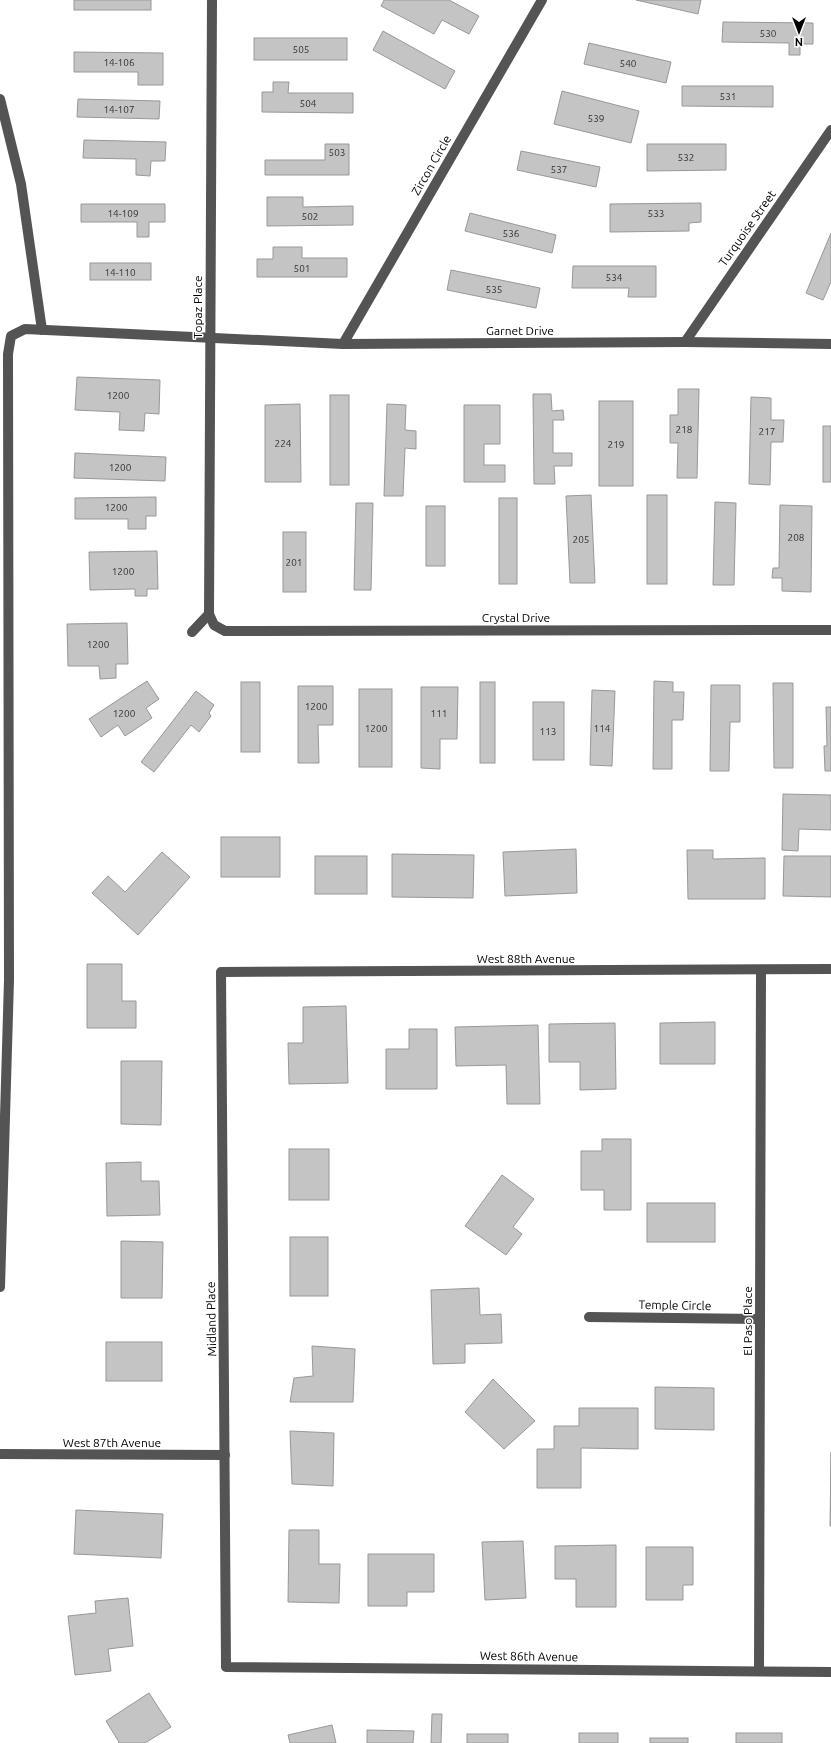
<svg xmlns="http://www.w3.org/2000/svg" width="831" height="1743" font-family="Ubuntu,sans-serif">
<rect width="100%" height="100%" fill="#fff"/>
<g fill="#c4c4c4" stroke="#989898">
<rect x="74" y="0" width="77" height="10"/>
<polygon points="384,0 449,0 479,16 469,34 442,20 434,34 381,6"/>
<polygon points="636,0 701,0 698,14"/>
<polygon points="723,22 813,23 813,44 800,44 800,55 789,55 789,43 722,42"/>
<polygon points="383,31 455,71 445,89 373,50"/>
<rect x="254" y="38" width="93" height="22"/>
<polygon points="589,43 671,62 666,83 584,64"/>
<polygon points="74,52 163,53 163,85 138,85 138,72 74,72"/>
<polygon points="273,82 289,82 288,93 353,93 353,113 262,112 262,92 273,92"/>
<polygon points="682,86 773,86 773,107 682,106"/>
<polygon points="562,91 639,111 631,143 554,124"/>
<polygon points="78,99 160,101 159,119 77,117"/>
<polygon points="84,140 166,142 165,161 151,161 150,176 136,175 136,159 83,158"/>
<polygon points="325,144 349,144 349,175 265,175 265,160 325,160"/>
<polygon points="647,144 726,144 726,170 647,171"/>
<polygon points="521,151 600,167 596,187 517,170"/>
<polygon points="267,197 303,197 303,207 353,206 353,225 267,226"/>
<polygon points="701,203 701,222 689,223 689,231 610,232 610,204"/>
<polygon points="81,204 165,204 165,222 149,222 149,237 137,237 137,222 81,222"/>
<polygon points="470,213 556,235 552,253 465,231"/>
<polygon points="831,233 831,282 823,300 806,293"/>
<polygon points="273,247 302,247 302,258 347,258 347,277 257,277 257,259 273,259"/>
<rect x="90" y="263" width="61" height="17"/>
<polygon points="573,266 656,266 656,297 628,297 629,288 572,288"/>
<polygon points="451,270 540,288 536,308 447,290"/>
<polygon points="77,377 160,380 159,414 145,413 144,431 119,430 120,412 75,410"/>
<polygon points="678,389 699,389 697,478 677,478 678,443 670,443 670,415 678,415"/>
<polygon points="533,394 551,394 552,411 563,410 564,420 553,420 553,453 572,453 572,466 554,466 555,484 534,484"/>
<rect x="330" y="395" width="19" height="90"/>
<polygon points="751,397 771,398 771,420 784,420 783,442 771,442 770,485 749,484"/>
<rect x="599" y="401" width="34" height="85"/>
<polygon points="300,404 301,482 265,482 265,405"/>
<polygon points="387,404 406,405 405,430 416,431 416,449 405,448 403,496 384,496"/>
<polygon points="464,405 500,405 500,444 484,444 484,465 505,465 505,482 464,482"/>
<rect x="823" y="426" width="8" height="56"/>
<polygon points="75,453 166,457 165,481 74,478"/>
<polygon points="591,495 595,583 570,583 566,496"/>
<rect x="647" y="495" width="20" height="89"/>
<polygon points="156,497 156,516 146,516 146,529 128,529 128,519 75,519 75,498"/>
<rect x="499" y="498" width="18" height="86"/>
<polygon points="715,502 736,503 734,585 713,585"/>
<polygon points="356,503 373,503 371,590 354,590"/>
<polygon points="780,505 812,506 811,592 782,591 782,578 772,578 773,568 779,568"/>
<rect x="426" y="506" width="19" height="60"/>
<rect x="283" y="532" width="23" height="60"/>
<polygon points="157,551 158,589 147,589 147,596 135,596 135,589 90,590 89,552"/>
<polygon points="127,623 128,664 116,664 116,678 100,679 99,666 68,666 67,624"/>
<polygon points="147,681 159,699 146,708 152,718 125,736 118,725 101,737 89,719"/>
<polygon points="654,681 673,682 673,692 684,692 683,720 672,720 672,769 653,769"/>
<rect x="241" y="682" width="19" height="70"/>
<rect x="480" y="682" width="15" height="81"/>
<polygon points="773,683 793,683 793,768 774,768"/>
<polygon points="711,685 740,685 740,722 730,722 729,771 710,771"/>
<polygon points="298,686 333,686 333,725 318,725 319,763 298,763"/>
<polygon points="421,687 458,687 457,739 440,739 440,769 421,768"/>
<rect x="359" y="689" width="33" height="78"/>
<polygon points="592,690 615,691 612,766 590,765"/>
<polygon points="196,691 214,705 209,713 211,716 199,732 191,725 154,772 141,762"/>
<rect x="533" y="702" width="31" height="58"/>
<polygon points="826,707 831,707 831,771 825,771 824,746 827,746"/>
<polygon points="783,794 831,795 831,830 799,829 798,851 782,850"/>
<rect x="221" y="837" width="59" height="40"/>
<polygon points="576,849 577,893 505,896 503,852"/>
<polygon points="687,850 713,850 713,859 765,858 765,899 688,899"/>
<polygon points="162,852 190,877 138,935 92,893 108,876 125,892"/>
<polygon points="392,854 474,855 473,898 392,897"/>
<rect x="315" y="856" width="52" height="38"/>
<polygon points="784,856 831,856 831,897 783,896"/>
<polygon points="87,964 122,964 122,1001 136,1001 136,1028 87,1028"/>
<polygon points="346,1006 348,1083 289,1084 288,1043 303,1043 303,1007"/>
<polygon points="715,1022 715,1064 660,1064 660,1023"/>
<polygon points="615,1023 616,1089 580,1090 580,1062 549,1062 549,1024"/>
<polygon points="538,1025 540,1104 507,1104 506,1065 456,1066 455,1027"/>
<polygon points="409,1029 437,1029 437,1089 386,1089 386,1049 409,1049"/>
<polygon points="121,1061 162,1061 161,1125 121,1124"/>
<polygon points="602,1139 631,1139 631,1210 604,1210 604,1190 581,1190 581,1151 602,1151"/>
<rect x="289" y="1149" width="40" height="51"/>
<polygon points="141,1162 141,1181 159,1181 160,1215 107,1216 106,1163"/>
<polygon points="502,1175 534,1199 513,1227 522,1234 506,1255 465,1226"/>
<rect x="647" y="1203" width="68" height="39"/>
<rect x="290" y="1237" width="38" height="59"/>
<polygon points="121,1241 163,1242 162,1298 121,1298"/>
<polygon points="479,1288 480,1315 501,1314 502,1343 465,1344 465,1363 433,1364 431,1290"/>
<rect x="106" y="1342" width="56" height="39"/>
<polygon points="312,1346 355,1349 353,1402 290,1402 294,1378 313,1376"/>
<polygon points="493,1379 535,1421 504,1449 465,1412"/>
<polygon points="655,1387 714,1388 714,1430 655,1429"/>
<polygon points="579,1408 638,1408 638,1449 581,1448 581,1488 537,1488 537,1449 554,1449 554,1426 579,1426"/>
<polygon points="290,1431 334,1433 333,1486 292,1484"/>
<polygon points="831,1452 831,1526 830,1526"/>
<polygon points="76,1510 163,1514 161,1558 74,1554"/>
<polygon points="289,1530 319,1530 319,1564 340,1564 339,1603 288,1602"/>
<polygon points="523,1541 526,1598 485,1600 482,1542"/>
<polygon points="616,1545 616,1607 576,1607 576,1579 555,1579 555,1546"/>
<polygon points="646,1547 693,1547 693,1585 683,1585 683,1600 646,1600"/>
<polygon points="368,1554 434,1554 434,1592 407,1592 407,1606 368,1606"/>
<polygon points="128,1598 133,1646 108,1649 111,1671 75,1675 68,1616 96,1613 95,1601"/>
<polygon points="149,1693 171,1727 145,1743 118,1743 119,1742 106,1721"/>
<polygon points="432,1714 442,1714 441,1743 431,1743"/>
<polygon points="332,1725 336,1743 290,1743 288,1735"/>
<polygon points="367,1730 414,1731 413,1743 367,1743"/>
<rect x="579" y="1733" width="39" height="10"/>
<rect x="736" y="1733" width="46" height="10"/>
<rect x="467" y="1734" width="41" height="9"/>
<rect x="650" y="1738" width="38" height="5"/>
</g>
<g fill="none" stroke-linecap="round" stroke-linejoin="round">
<g stroke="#545454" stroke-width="10">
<polyline points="212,0 209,614 214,625 225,631 831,630"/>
<polyline points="0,99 21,184 42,330"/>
<polyline points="685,342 831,130"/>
<polyline points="343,344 542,0"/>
<polyline points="192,632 209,614"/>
<polyline points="831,969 221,972 226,1667 831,1672"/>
<polyline points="0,1287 9,980 8,354 11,336 25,329 343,344 685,342 831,344"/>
<polyline points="589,1317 760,1319"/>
<polyline points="0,1454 225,1455"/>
<polyline points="759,1671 761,970"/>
</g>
</g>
<g text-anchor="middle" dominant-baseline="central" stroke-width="3" stroke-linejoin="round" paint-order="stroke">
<g font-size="10" fill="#313131">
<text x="768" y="33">530</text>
<text x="301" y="49">505</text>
<text x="119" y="62">14-106</text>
<text x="628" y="63">540</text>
<text x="728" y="96">531</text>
<text x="308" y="103">504</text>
<text x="119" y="109">14-107</text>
<text x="596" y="118">539</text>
<text x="337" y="152">503</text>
<text x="686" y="157">532</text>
<text x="559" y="169">537</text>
<text x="123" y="213">14-109</text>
<text x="656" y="213">533</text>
<text x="310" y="216">502</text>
<text x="511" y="233">536</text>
<text x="302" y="268">501</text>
<text x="120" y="272">14-110</text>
<text x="614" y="277">534</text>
<text x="494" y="289">535</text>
<text x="118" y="395">1200</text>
<text x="684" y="429">218</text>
<text x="767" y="431">217</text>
<text x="283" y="443">224</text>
<text x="616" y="444">219</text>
<text x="120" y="467">1200</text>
<text x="116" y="507">1200</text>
<text x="796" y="537">208</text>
<text x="581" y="539">205</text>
<text x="294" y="562">201</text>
<text x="123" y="571">1200</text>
<text x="98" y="644">1200</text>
<text x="316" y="706">1200</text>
<text x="124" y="713">1200</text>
<text x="439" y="713">111</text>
<text x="376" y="728">1200</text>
<text x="602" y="728">114</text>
<text x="548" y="731">113</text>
</g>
<g font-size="12" fill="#000" stroke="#fff">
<text transform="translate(431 165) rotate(-60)">Zircon Circle</text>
<text transform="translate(747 228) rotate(-55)">Turquoise Street</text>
<text transform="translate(197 307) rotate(-90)">Topaz Place</text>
<text x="520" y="330">Garnet Drive</text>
<text x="516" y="617">Crystal Drive</text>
<text x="526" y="958">West 88th Avenue</text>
<text transform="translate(675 1305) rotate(1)">Temple Circle</text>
<text transform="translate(211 1319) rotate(-91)">Midland Place</text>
<text transform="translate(747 1321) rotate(-90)">El Paso Place</text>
<text x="112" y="1442">West 87th Avenue</text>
<text transform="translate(529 1656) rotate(1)">West 86th Avenue</text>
</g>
</g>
<g transform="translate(799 32) rotate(180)" stroke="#ffffff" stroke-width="3" paint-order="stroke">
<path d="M0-3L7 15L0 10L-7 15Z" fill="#000000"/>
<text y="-6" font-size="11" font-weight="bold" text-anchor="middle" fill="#000000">N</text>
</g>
</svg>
